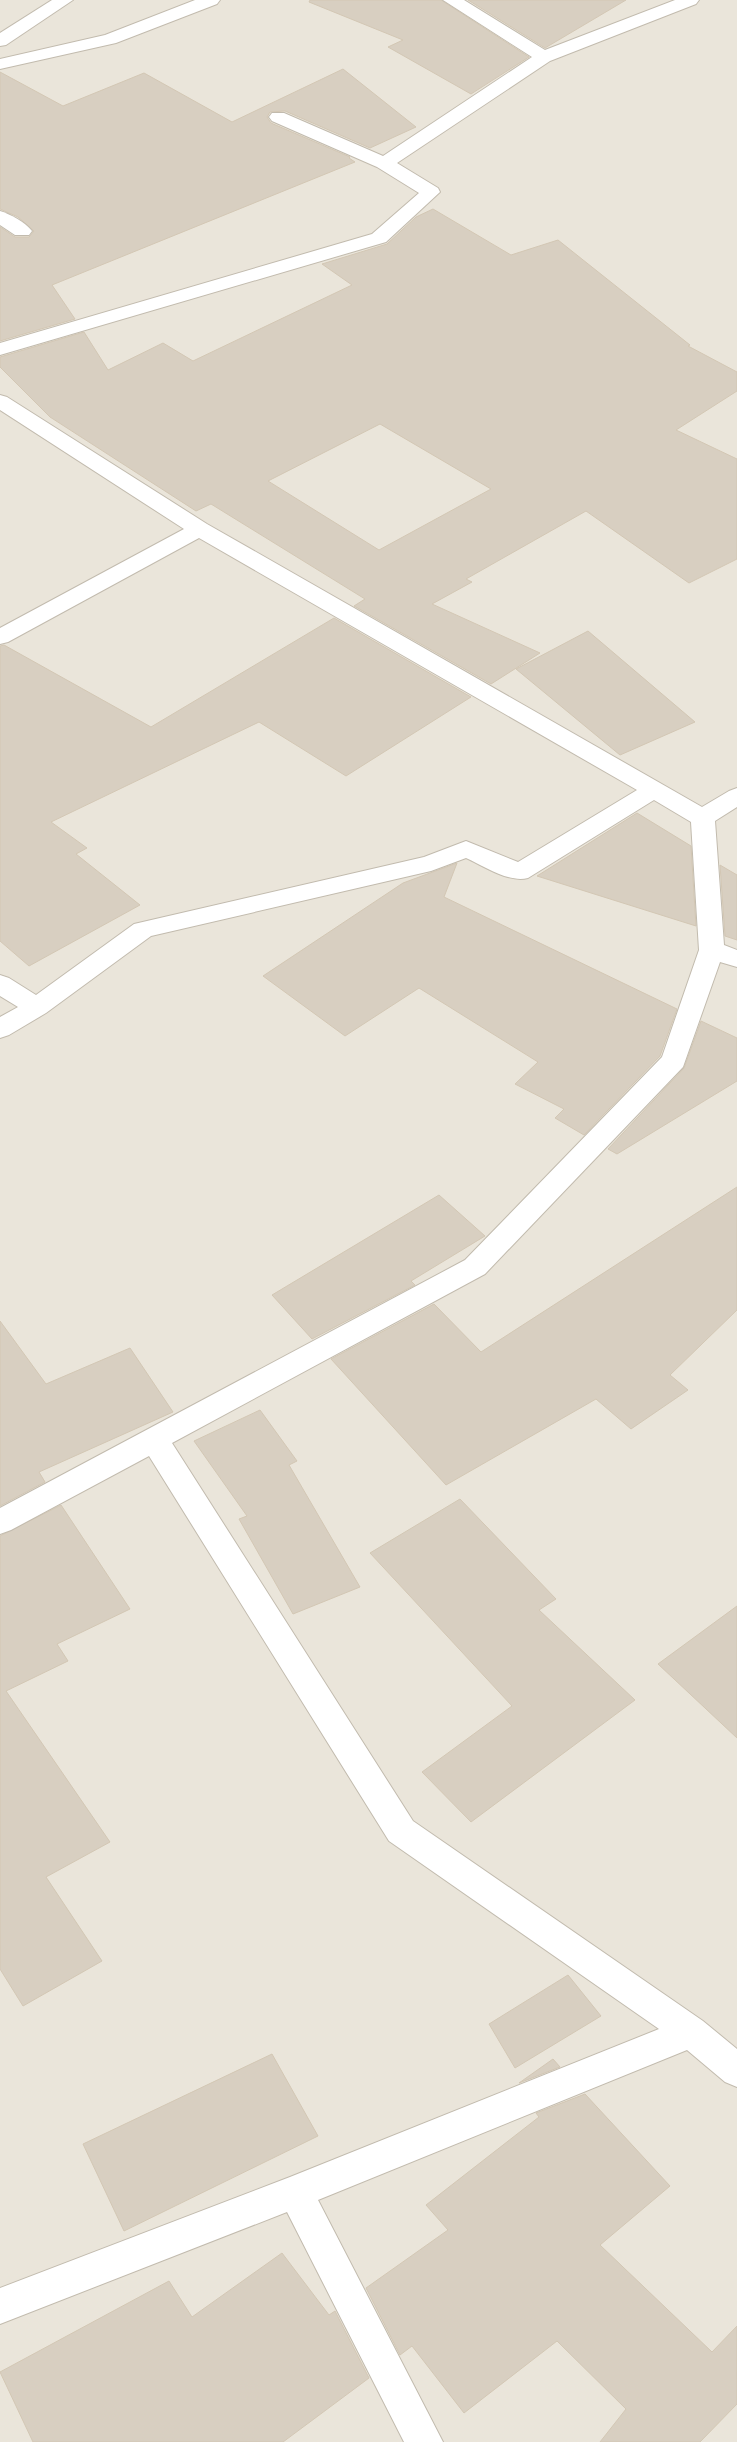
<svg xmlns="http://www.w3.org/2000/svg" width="737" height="2442" font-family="Figtree,sans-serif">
<rect width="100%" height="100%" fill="#f6f3ec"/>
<rect fill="#eae5da" x="0" y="0" width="737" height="2442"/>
<g fill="#d8cfc1" stroke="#d3c7b4" fill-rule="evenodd">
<polygon points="310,0 441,0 529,57 471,94 388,47 403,40 309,2"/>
<polygon points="468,0 626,0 545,48"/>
<polygon points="343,69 416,127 370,148 285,111 270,112 267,117 271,123 350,157 349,158 355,162 52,285 75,319 0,341 0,227 15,237 29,237 34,231 18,217 0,209 0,72 63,106 144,73 232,122"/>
<path d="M 433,209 L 511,255 L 558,240 L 690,345 L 688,346 L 737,372 L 737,391 L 676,430 L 737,459 L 737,559 L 689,583 L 586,511 L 466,579 L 472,582 L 432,604 L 540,653 L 491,684 L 354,606 L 365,599 L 211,504 L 196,511 L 50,417 L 0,367 L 0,357 L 84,332 L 108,370 L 163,343 L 193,361 L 352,285 L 322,264 L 387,244 L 416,217 ZM 380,424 L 491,489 L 379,550 L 268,481 Z"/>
<polygon points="334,618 471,697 346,776 259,722 51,822 87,848 76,854 140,905 29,966 0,941 0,646 4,645 151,727"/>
<polygon points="588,631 695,722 620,755 516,669"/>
<polygon points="637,813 691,846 696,926 537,876"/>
<polygon points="457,863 444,897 677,1009 660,1056 584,1135 555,1118 564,1109 515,1084 538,1062 419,988 345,1036 263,976 403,883"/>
<polygon points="720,865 737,875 737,940 725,936"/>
<polygon points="701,1021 737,1038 737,1081 617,1154 608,1149 684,1068"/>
<polygon points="737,1187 737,1310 670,1375 688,1390 631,1429 596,1399 446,1485 331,1359 434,1304 481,1352"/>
<polygon points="439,1195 485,1236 411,1281 415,1285 312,1339 272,1295"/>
<polygon points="0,1321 46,1384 130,1348 173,1412 39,1472 45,1482 0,1506"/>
<polygon points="260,1410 297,1461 289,1465 360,1587 293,1614 239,1519 247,1516 194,1441"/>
<polygon points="460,1499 556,1599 539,1610 635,1700 471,1822 422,1772 512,1706 370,1553"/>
<polygon points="61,1505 130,1609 57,1644 68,1661 6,1691 110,1842 46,1877 102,1961 23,2006 0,1969 0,1536"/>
<polygon points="737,1606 737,1738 658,1664"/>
<polygon points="568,1975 601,2016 515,2068 489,2024"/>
<polygon points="272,2054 318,2136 124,2231 83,2144"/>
<polygon points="553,2059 560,2067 519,2083"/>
<polygon points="585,2094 670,2186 600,2245 712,2352 737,2326 737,2404 700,2442 600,2442 626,2409 557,2341 464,2413 412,2346 400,2355 366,2288 448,2230 426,2205 539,2117 536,2113"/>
<polygon points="282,2253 329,2315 335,2311 369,2378 283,2442 33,2442 0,2372 169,2281 192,2317"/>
</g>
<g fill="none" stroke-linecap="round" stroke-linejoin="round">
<defs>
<g id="minor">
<polygon points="52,0 73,0 6,45 0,46 0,33"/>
<polygon points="195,0 220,0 217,4 116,43 0,69 0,59 105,35"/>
<polygon points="443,0 464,0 545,50 675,0 699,0 696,4 550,61 397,163 438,188 440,192 386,242 0,355 0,343 372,234 419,193 377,167 272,121 269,117 272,113 284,113 383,156 532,57"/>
<path d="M 0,211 C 10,214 25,222 32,231 L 29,235 L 15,235 L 0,225 Z"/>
<path d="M 0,395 L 7,397 L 207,524 L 702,807 L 729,791 L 737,788 L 737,807 L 715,821 L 724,945 L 737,950 L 737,967 L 720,962 L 683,1067 L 485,1274 L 172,1443 L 413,1821 L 703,2021 L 737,2049 L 737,2087 L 725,2082 L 687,2050 L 318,2200 L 443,2442 L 404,2442 L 287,2212 L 0,2324 L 0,2288 L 290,2177 L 659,2029 L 389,1841 L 149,1456 L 11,1530 L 0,1534 L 0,1508 L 465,1260 L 662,1057 L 699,950 L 691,822 L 654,800 L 528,878 C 508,883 484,866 466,858 L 431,871 L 151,936 L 46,1013 L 9,1035 L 0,1038 L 0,1017 L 18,1007 L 0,996 L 0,975 L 9,978 L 36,995 L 134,924 L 424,857 L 466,841 L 518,862 L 637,790 L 199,538 L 8,642 L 0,644 L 0,628 L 184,529 L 0,410 Z"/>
</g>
</defs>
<use href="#minor" stroke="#c2bbae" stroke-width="2"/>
<use href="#minor" fill="#fff" fill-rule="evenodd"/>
</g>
</svg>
